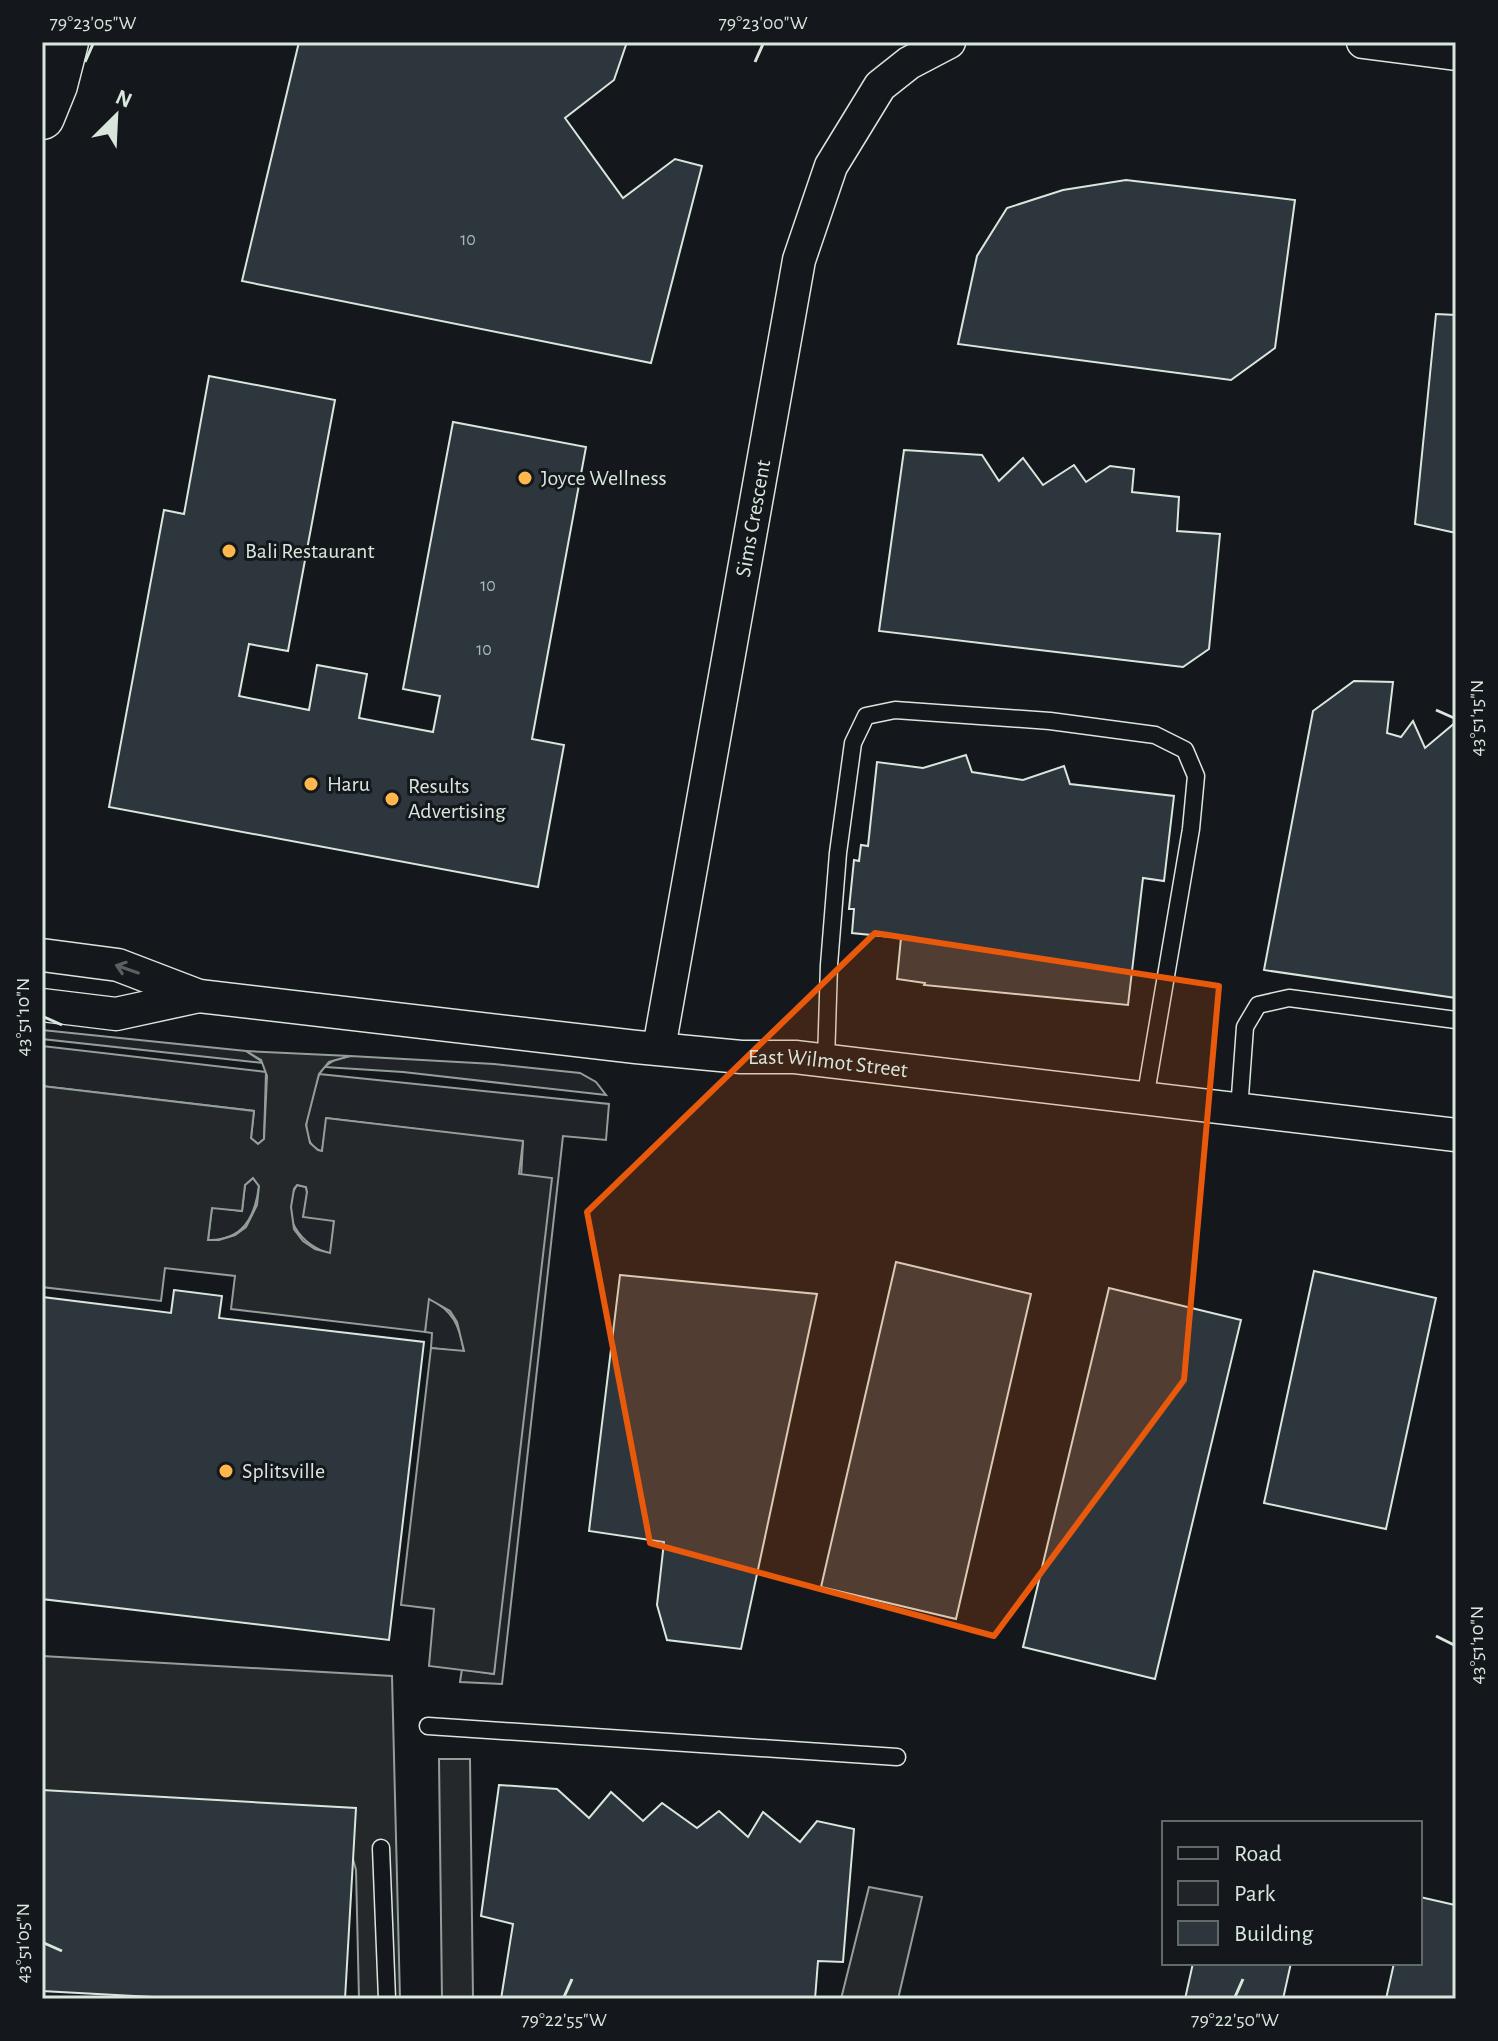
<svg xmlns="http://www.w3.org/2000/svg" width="1498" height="2041" font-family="'Alegreya Sans',sans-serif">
<rect width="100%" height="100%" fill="#14181c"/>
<g fill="#202428" stroke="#939e99" stroke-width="2">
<polygon points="42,1030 246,1051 264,1063 42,1039"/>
<polygon points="42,1046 266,1072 264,1139 258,1144 251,1138 254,1111 42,1086"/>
<polygon points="350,1056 494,1064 580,1073 596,1082 606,1095 403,1072 324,1067 336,1059"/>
<path d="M 319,1074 L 609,1104 L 606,1140 L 563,1136 L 502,1684 L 460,1682 L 462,1669 L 494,1674 L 523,1142 L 327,1118 L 322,1152 C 292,1140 313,1097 319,1074 Z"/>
<path d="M 253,1178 L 259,1186 C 255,1217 243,1241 208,1240 L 212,1207 L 242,1211 L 245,1185 Z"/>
<path d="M 297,1185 L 306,1187 L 307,1192 L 334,1221 L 331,1254 C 301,1245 277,1216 297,1185 Z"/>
<path d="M 428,1298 C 453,1310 460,1326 464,1352 L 431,1348 L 432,1333 L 425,1332 Z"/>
</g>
<g fill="#24282b" stroke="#939e99" stroke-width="2" fill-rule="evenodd">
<path d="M 246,1051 L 350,1056 L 329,1062 L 319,1074 L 306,1125 L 310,1143 L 318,1150 L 322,1151 L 326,1118 L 523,1141 L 519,1174 L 552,1178 L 494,1674 L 429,1666 L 434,1609 L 401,1605 L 431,1348 L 464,1351 L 457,1322 L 450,1311 L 429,1299 L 425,1332 L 231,1309 L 235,1276 L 165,1268 L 161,1301 L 42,1287 L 42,1086 L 254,1111 L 251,1138 L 258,1144 L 264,1139 L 267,1076 L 261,1060 ZM 253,1178 L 259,1186 L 257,1205 L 246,1227 L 235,1235 L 219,1240 L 208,1240 L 212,1208 L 242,1211 L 245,1185 ZM 297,1185 L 306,1187 L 307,1192 L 303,1217 L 334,1221 L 330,1253 L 315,1249 L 303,1241 L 294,1229 L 291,1207 L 294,1189 Z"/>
<polygon points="42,1656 392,1676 400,1999 359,1999 356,1870 353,1859 42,1790"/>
<polygon points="439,1759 470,1759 473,1999 442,1999"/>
<polygon points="869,1887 922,1897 898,1999 841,1999"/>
</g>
<g fill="#2c363c" stroke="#d8e6dc" stroke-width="2">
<polygon points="299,42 627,42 614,80 565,118 623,198 675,159 702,166 651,363 242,281"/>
<polygon points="1126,180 1295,200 1275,348 1231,380 958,344 977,256 1007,208 1063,190"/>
<polygon points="1436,314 1456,315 1456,533 1415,524"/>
<polygon points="209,376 335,400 288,651 249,644 239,696 309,710 317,665 367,674 359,718 433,732 440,696 403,689 453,422 586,447 532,739 564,745 538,887 109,807 164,510 184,514"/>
<polygon points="904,450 982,455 999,481 1023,458 1043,485 1074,465 1086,482 1110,466 1134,469 1132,492 1179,497 1177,531 1220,534 1209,649 1183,667 879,631"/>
<polygon points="1354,681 1393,682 1387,733 1401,737 1413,721 1425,748 1456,722 1456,998 1264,970 1313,711"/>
<polygon points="966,755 972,772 1023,780 1064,766 1070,784 1174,796 1164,881 1143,878 1128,1005 924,985 925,983 897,979 901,938 852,933 854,909 849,909 854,860 859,861 861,845 868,846 877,762 923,768"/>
<polygon points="896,1262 1031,1294 956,1619 821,1587"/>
<polygon points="1314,1271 1436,1298 1386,1529 1264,1503"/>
<polygon points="620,1275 817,1294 741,1649 667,1640 657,1605 664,1542 589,1531"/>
<polygon points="1109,1288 1241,1320 1155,1679 1023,1647"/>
<polygon points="174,1290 222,1296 219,1318 424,1342 389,1640 42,1599 42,1297 171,1313"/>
<polygon points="499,1785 557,1789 589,1818 611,1792 643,1821 662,1803 697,1828 719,1811 748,1837 763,1812 800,1842 817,1821 854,1829 843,1962 818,1961 815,1999 501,1999 513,1924 481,1916"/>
<polygon points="42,1790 356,1808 345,1999 190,1999 42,1991"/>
<polygon points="1420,1897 1455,1905 1456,1899 1456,1999 1386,1999 1394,1963 1420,1963"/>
<polygon points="1193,1963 1291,1963 1283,1999 1185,1999"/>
</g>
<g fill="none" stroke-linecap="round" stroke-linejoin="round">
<defs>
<g id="service">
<polyline points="826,1061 829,965 838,853 853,743 866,716 895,710 1050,721 1155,735 1185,750 1196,776 1191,829 1145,1099"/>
<polyline points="1239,1110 1245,1027 1258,1005 1289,998 1456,1020"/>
<polyline points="428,1726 897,1757"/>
<polyline points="381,1848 387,1999"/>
</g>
<g id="minor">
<polyline points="1363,42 1456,54"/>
<path id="s1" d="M 42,955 L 118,965 L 199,996 L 636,1047 L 741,1057 L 795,1057 L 1456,1135"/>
<polyline points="42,1005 116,1014 199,996"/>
<path id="s2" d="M 659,1048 L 799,260 L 831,166 L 880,86 L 909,63 L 949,42"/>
</g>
<polyline id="secondary" points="42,117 55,85 66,42"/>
</defs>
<use href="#service" stroke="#d8e6dc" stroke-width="19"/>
<use href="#minor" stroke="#d8e6dc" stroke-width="35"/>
<use href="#secondary" stroke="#d8e6dc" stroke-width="47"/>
<use href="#service" stroke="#14181c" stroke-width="16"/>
<use href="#minor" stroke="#14181c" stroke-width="32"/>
<use href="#secondary" stroke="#14181c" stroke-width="44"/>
</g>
<defs><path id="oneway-shaft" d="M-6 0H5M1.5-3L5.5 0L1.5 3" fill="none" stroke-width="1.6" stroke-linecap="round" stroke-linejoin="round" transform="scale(2)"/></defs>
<use stroke="#59605f" href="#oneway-shaft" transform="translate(127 969) rotate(-161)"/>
<path fill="#e8590c" fill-opacity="0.2" stroke="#e8590c" stroke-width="6" stroke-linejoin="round" d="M 875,933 L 1219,986 L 1184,1380 L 994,1636 L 650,1543 L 587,1212 Z"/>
<path fill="none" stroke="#d8e6dc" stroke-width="3" d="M 85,62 L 93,44M 755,62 L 763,44M 1436,710 L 1454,718M 44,1017 L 62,1025M 1436,1636 L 1454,1645M 44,1943 L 62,1951M 564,1997 L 572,1979M 1235,1997 L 1243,1979"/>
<g fill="#ffb74d" stroke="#14181c" stroke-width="3">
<circle cx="525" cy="478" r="8"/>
<circle cx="229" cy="551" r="8"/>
<circle cx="311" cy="784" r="8"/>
<circle cx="392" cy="799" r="8"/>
<circle cx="226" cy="1471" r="8"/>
</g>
<g text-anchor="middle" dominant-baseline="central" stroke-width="6" stroke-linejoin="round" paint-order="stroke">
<g font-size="18" fill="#adbab4">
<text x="468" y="240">10</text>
<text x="488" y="586">10</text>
<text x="484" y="650">10</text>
</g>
<g font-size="22" fill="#d8e6dc" stroke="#14181c" text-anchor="start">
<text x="541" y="478">Joyce Wellness</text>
<text x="245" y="551">Bali Restaurant</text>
<text x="327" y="784">Haru</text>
<text x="408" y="786">Results<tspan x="408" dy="25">Advertising</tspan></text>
<text x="242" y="1471">Splitsville</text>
</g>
<g font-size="22" fill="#d8e6dc" stroke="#14181c">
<text stroke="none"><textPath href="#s2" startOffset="538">Sims Crescent</textPath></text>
<text stroke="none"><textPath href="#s1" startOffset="796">East Wilmot Street</textPath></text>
</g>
</g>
<rect width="1498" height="2041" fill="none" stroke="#14181c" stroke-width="88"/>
<rect x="1162" y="1821" width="260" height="144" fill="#14181c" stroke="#626a69" stroke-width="2"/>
<rect x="1178" y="1847" width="40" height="12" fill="#14181c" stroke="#626a69" stroke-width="2"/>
<text x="1234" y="1861" font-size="24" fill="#d8e6dc">Road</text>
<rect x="1178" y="1881" width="40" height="24" fill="#202428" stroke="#626a69" stroke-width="2"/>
<text x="1234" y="1901" font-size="24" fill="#d8e6dc">Park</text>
<rect x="1178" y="1921" width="40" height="24" fill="#2c363c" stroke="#626a69" stroke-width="2"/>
<text x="1234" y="1941" font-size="24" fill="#d8e6dc">Building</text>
<g transform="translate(116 116) rotate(24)" stroke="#14181c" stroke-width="6" paint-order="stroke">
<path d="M0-6L14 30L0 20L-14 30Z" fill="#d8e6dc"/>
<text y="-12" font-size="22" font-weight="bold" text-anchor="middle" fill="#d8e6dc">N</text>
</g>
<rect x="44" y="44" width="1410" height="1953" fill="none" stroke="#d8e6dc" stroke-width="3"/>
<g font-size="20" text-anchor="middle" fill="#d8e6dc">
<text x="93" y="29">79°23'05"W</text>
<text x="763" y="29">79°23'00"W</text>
<text transform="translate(1476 718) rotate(-90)" y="7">43°51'15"N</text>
<text transform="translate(22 1017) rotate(-90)" y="7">43°51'10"N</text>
<text transform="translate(1476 1645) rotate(-90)" y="7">43°51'10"N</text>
<text transform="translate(22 1943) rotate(-90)" y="7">43°51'05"N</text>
<text x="564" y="2026">79°22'55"W</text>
<text x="1235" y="2026">79°22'50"W</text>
</g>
</svg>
